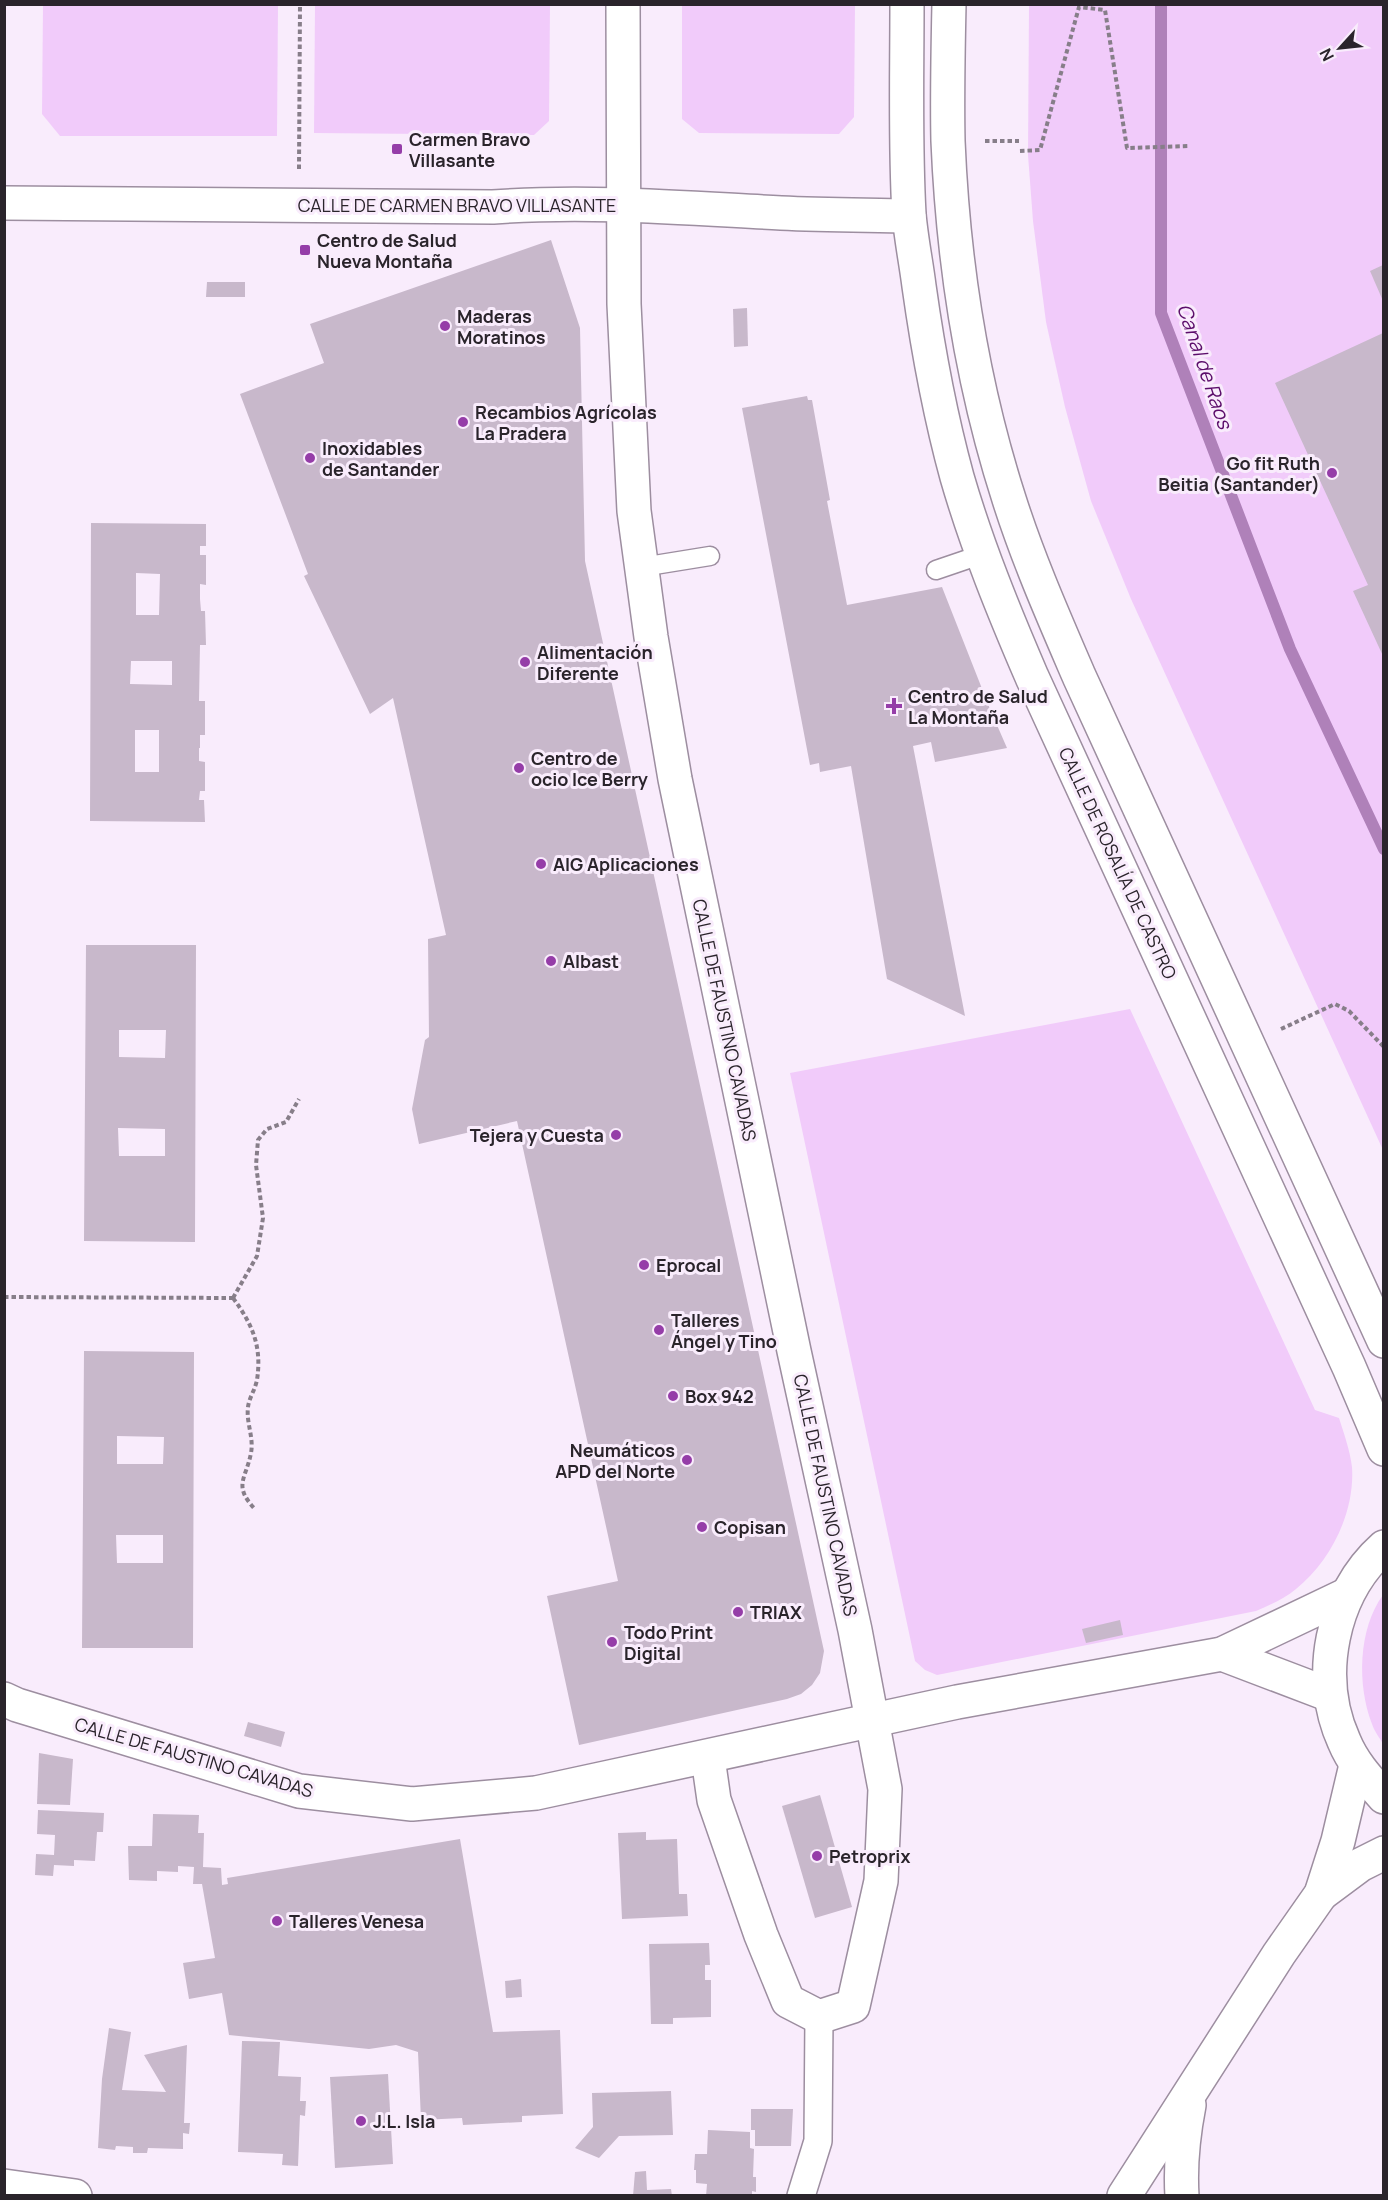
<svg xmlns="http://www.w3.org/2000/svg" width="1388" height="2200" font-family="Manrope,sans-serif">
<rect width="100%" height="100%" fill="#f9ecfc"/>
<g fill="#f1cbfa">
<polygon points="43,5 278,5 277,136 60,136 42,114"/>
<polygon points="315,5 550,5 549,121 534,135 314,133"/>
<polygon points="682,5 855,5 854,117 839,134 699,133 682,119"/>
<polygon points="1029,5 1383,5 1383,1150 1131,599 1091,501 1065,407 1046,322 1033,221 1028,155"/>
<path d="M 1130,1009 L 1315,1410 L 1339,1418 C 1344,1434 1350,1450 1352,1467 C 1355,1512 1331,1561 1296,1589 C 1284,1599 1270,1605 1256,1611 L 937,1675 L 925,1670 L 915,1661 L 790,1073 Z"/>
<path d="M 1383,1595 L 1383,1744 C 1380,1738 1374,1731 1372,1724 C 1357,1685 1358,1629 1383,1595 Z"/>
</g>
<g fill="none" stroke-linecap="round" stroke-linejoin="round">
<polyline stroke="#af81b9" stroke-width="12" points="1161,4 1161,313 1290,649 1384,849"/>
</g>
<g fill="#c8b8cb" fill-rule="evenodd">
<polygon points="551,240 580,328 585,561 824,1651 820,1673 812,1685 801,1694 787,1699 579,1745 547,1596 618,1581 517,1121 419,1144 412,1109 425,1040 429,1037 428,939 446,935 393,698 370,714 304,576 308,574 240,394 324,363 310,324"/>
<polygon points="1383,265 1383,301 1370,271"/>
<polygon points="207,282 245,282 245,297 206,297"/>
<polygon points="747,308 748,346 734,347 733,309"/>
<polygon points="1383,333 1383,656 1353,591 1368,585 1275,383"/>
<polygon points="807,396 808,400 812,400 830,500 827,501 847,605 942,587 990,709 1007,748 935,762 931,742 913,746 965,1016 887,979 851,766 820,772 819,763 810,765 742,408"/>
<path d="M 91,523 L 206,524 L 206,546 L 200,546 L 200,555 L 206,555 L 206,585 L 200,584 L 200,599 L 201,611 L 205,611 L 206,645 L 200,645 L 199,701 L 205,701 L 205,735 L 200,735 L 200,748 L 199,748 L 199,761 L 205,762 L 205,791 L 200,791 L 199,800 L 204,800 L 205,822 L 90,821 ZM 136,573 L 160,574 L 159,615 L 136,615 ZM 131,661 L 172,661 L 172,685 L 130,684 ZM 135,730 L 159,730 L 159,772 L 135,772 Z"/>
<path d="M 86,945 L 196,945 L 195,1242 L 84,1241 ZM 119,1030 L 166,1030 L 165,1058 L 119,1057 ZM 118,1128 L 165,1129 L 165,1156 L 119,1156 Z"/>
<path d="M 84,1351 L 194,1352 L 193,1648 L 82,1648 ZM 117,1436 L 164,1437 L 163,1464 L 117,1464 ZM 116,1535 L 163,1535 L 163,1563 L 117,1563 Z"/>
<polygon points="1120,1620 1123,1635 1086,1643 1082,1629"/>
<polygon points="248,1722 285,1732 281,1747 244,1736"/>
<polygon points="39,1753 73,1759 70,1805 37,1804"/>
<polygon points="820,1795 852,1907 815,1918 782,1806"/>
<polygon points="38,1810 104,1813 103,1832 97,1832 95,1861 74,1860 74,1866 54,1865 53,1876 35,1875 36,1854 54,1855 55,1835 37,1834"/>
<polygon points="153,1814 199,1815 198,1833 204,1833 203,1867 221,1868 222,1885 228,1884 227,1878 460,1839 493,2032 560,2030 563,2114 522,2116 522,2122 463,2125 462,2118 421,2120 418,2052 396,2045 369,2049 229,2035 222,1993 189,1999 183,1963 215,1958 202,1884 193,1884 194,1867 178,1866 178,1872 157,1871 157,1881 129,1880 128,1846 152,1846"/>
<polygon points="646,1832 646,1840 677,1839 679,1894 687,1894 688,1916 622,1919 618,1833"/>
<polygon points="709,1943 710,1965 705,1965 705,1980 711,1980 711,2017 673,2018 673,2024 651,2024 649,1944"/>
<polygon points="521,1979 522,1997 506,1998 505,1981"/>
<polygon points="109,2028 131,2032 122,2090 166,2092 144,2055 187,2045 184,2123 190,2123 189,2134 183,2133 183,2149 148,2148 147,2153 133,2153 133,2147 116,2146 115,2150 98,2148 102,2079"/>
<polygon points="242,2041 280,2042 278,2076 301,2077 300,2101 306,2101 305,2116 300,2115 298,2166 282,2165 283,2154 238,2152"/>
<polygon points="388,2074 393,2164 335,2168 330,2077"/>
<polygon points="671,2091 673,2135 619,2136 599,2158 575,2148 593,2127 592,2093"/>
<polygon points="751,2109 793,2109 791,2146 755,2146 755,2130 751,2130"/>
<polygon points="708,2130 750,2132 750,2148 754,2149 753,2177 756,2177 756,2192 752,2191 752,2196 706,2196 707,2184 696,2183 696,2170 694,2170 695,2154 707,2154"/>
<polygon points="646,2171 647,2190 671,2189 672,2196 633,2196 635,2172"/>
</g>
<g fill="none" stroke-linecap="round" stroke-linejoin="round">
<defs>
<g id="service">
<polyline points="642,567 710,556"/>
<polyline points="936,570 983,554"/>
</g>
<polyline id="pedestrian" points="801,2196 818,2141 819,2017"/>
<g id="minor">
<polyline points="623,4 624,304 634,511 651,637 675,779 794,1351 855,1630 885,1789 881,1881 853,2006 819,2017 788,2001 761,1935 714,1800 708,1758"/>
<path d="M 907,4 C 907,74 905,144 909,214 C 911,238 916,262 919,286 C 928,350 940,415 957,477 C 977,546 1004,612 1032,677 L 1349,1367 L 1384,1449"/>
<path d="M 949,4 C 948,50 947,96 948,141 C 953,261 972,384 1009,499 C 1028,559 1054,618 1079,676 L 1384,1341"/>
<path d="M 4,203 L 493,207 C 589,200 685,208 781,213 C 824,215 867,215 909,216"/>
<polyline points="1222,1654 1330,1695"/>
<polyline points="4,1699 17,1705 299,1791 412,1804 536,1793 957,1702 1222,1654 1346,1595"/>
</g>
<path id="tertiary" d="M 1384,1547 C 1331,1594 1315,1677 1344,1741 C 1353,1763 1368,1779 1384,1797"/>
<g id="trunk">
<polyline points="1321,1894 1360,1865 1384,1853"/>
<polyline points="4,2186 75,2196"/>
<polyline points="1124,2196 1279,1954 1321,1894 1338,1841 1356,1765"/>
<path d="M 1182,2196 C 1180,2164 1183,2136 1189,2105"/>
</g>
</defs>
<use href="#service" stroke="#9d8ea0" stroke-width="21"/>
<use href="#pedestrian" stroke="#9d8ea0" stroke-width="30"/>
<use href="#minor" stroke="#9d8ea0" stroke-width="36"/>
<use href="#tertiary" stroke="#9d8ea0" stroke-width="36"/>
<use href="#trunk" stroke="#9d8ea0" stroke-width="36"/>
<g stroke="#877e89" stroke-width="4" stroke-dasharray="4.5 3" stroke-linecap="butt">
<polyline points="985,141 1019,141"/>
<polyline points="1020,151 1040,150 1079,7 1105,10 1127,148 1188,146"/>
<polyline points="299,169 300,4"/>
<polyline points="1281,1029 1335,1004 1349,1011 1384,1047"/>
<polyline points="4,1297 233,1298"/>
<polyline points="233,1298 257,1256 263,1218 256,1165 258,1140 267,1129 286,1122 299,1099"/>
<path d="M 233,1298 C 253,1325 262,1347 257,1380 C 255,1390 249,1398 248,1407 C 246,1423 254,1437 251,1453 C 246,1479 233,1485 254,1508"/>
</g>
<use href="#service" stroke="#fff" stroke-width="18"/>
<use href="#pedestrian" stroke="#fff" stroke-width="27"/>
<use href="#minor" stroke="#fff" stroke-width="33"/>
<use href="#tertiary" stroke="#fff" stroke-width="33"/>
<use href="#trunk" stroke="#fff" stroke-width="33"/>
</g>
<g fill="#953da8" stroke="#f9ecfc" stroke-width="2">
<rect x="391" y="143" width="12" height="12" rx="3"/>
<rect x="299" y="244" width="12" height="12" rx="3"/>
<circle cx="445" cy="326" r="6"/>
<circle cx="463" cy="422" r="6"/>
<circle cx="310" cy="458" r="6"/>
<circle cx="1332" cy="473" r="6"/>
<circle cx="525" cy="662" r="6"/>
<path d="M891 697h6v6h6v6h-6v6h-6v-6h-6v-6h6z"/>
<circle cx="519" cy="768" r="6"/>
<circle cx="541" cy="864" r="6"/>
<circle cx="551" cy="961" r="6"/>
<circle cx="616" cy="1135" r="6"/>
<circle cx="644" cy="1265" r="6"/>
<circle cx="659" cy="1330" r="6"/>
<circle cx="673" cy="1396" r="6"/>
<circle cx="687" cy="1460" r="6"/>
<circle cx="702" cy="1527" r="6"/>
<circle cx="738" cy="1612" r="6"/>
<circle cx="612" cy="1642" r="6"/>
<circle cx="817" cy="1856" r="6"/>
<circle cx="277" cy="1921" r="6"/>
<circle cx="361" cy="2121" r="6"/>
</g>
<g text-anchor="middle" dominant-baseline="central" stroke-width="6" stroke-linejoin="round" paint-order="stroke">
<g font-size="18" font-weight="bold" fill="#2a242b" stroke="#f9ecfc" text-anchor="start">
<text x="409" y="139">Carmen Bravo<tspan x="409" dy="21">Villasante</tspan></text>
<text x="317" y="240">Centro de Salud<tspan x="317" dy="21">Nueva Montaña</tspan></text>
<text x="457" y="316">Maderas<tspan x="457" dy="21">Moratinos</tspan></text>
<text x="475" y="412">Recambios Agrícolas<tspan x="475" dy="21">La Pradera</tspan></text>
<text x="322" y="448">Inoxidables<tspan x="322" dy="21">de Santander</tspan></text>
<text x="1320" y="463" text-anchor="end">Go fit Ruth<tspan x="1320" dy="21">Beitia (Santander)</tspan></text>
<text x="537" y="652">Alimentación<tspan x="537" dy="21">Diferente</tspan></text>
<text x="908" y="696">Centro de Salud<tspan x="908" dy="21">La Montaña</tspan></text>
<text x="531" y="758">Centro de<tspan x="531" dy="21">ocio Ice Berry</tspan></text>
<text x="553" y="864">AIG Aplicaciones</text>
<text x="563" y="961">Albast</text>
<text x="604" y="1135" text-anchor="end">Tejera y Cuesta</text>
<text x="656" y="1265">Eprocal</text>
<text x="671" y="1320">Talleres<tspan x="671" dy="21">Ángel y Tino</tspan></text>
<text x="685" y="1396">Box 942</text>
<text x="675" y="1450" text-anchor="end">Neumáticos<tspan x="675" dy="21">APD del Norte</tspan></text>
<text x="714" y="1527">Copisan</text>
<text x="750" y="1612">TRIAX</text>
<text x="624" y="1632">Todo Print<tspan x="624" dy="21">Digital</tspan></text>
<text x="829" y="1856">Petroprix</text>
<text x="289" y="1921">Talleres Venesa</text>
<text x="373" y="2121">J.L. Isla</text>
</g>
<g font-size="18" fill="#2a242b" stroke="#f9ecfc">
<text x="457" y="205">CALLE DE CARMEN BRAVO VILLASANTE</text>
<text transform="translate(1118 863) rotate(65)">CALLE DE ROSALÍA DE CASTRO</text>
<text transform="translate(725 1020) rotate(78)">CALLE DE FAUSTINO CAVADAS</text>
<text transform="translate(826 1495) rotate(78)">CALLE DE FAUSTINO CAVADAS</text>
<text transform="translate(194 1757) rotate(16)">CALLE DE FAUSTINO CAVADAS</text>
</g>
<g font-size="20" font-style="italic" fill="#5c0e6b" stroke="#f9ecfc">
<text transform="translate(1205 366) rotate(71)">Canal de Raos</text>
</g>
</g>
<rect width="1388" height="2200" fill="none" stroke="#2a242b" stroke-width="12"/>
<g transform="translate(1340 48) rotate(243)" stroke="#f9ecfc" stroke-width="4.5" paint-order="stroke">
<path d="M0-4.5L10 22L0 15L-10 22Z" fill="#2a242b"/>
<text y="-9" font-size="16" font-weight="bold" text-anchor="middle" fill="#2a242b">N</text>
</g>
</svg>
